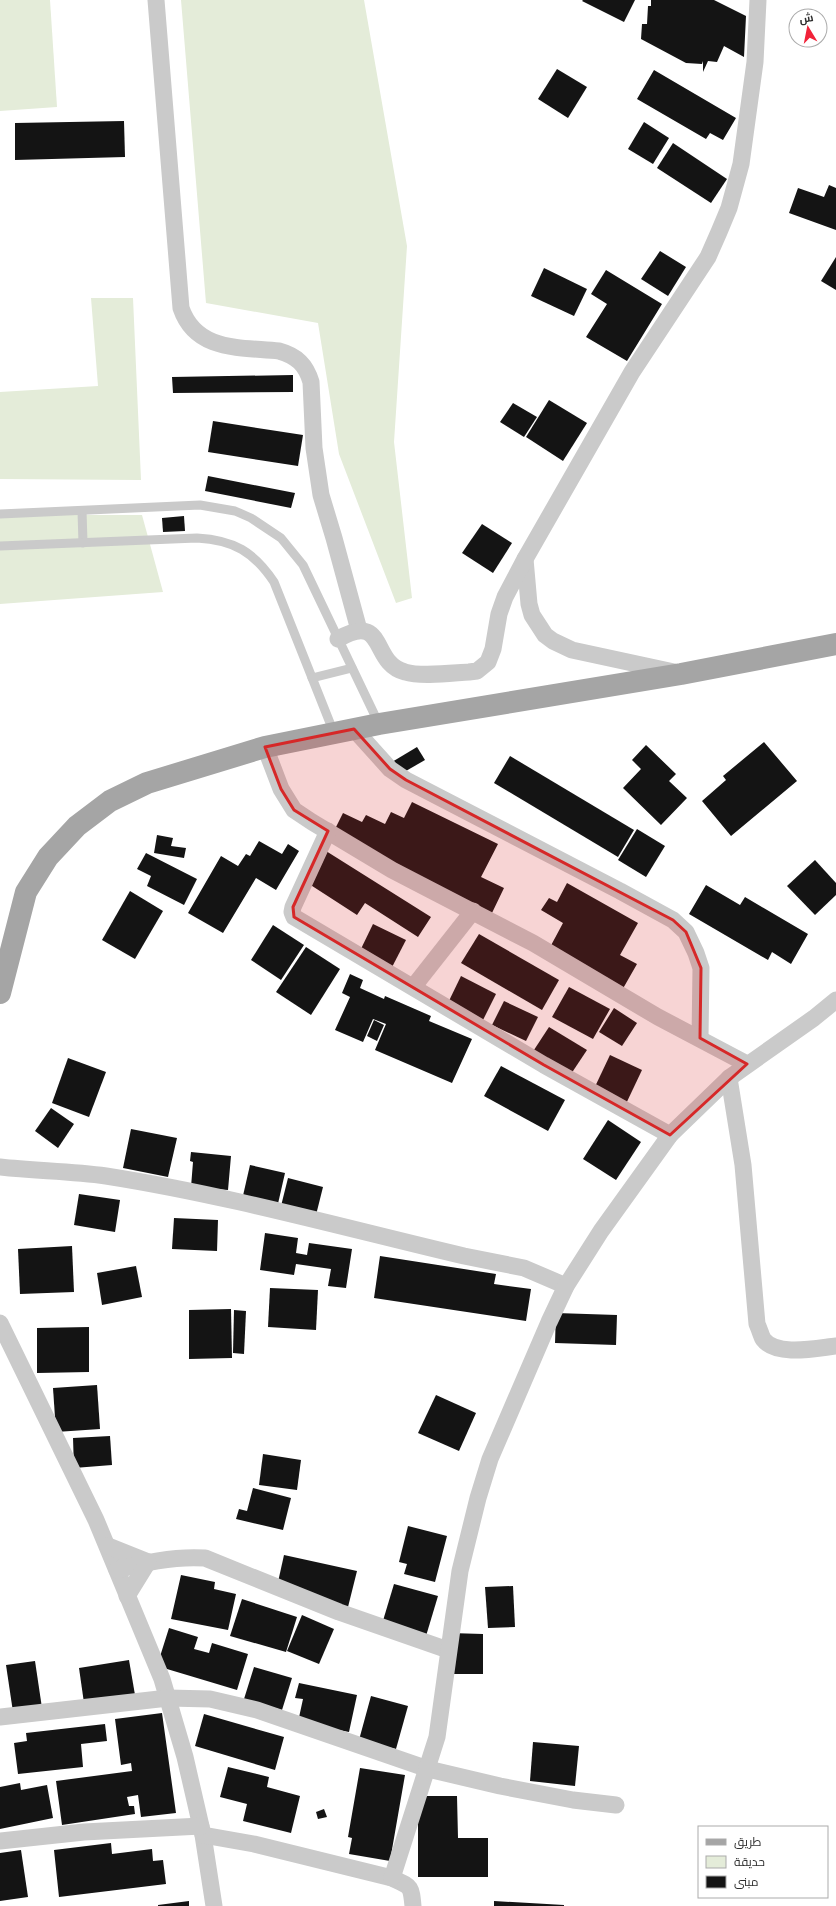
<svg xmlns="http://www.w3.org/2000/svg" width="836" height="1906" font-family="'Titillium Web',Cairo,sans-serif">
<rect width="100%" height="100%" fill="#fff"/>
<g fill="#e4ecd9">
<polygon points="0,0 50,0 57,107 0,111"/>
<polygon points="181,0 364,0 407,246 394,442 412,598 396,603 339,454 318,323 206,303"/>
<polygon points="91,298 133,298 141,480 0,479 0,392 98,386"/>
<polygon points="0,515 142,515 163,592 0,604"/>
</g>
<g fill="#141414">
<polygon points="583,0 635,0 624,22 582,1"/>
<polygon points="651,0 714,0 746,16 744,57 724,46 717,62 708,61 703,72 703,61 702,64 686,63 641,39 642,24 647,24 648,6 651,6"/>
<polygon points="557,69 587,87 568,118 538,99"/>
<polygon points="654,70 736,118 723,140 710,133 706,139 637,99"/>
<polygon points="124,121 125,157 15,160 15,123"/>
<polygon points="644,122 669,138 653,164 628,149"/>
<polygon points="673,143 727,179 711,203 657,168"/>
<polygon points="829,185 836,188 836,230 789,213 798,188 824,197"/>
<polygon points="660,251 686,267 668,296 641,279"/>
<polygon points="836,257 836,290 821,281"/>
<polygon points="544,268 587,289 574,316 531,296"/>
<polygon points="606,270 662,304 627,361 586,337 607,304 591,294"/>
<polygon points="293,375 293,392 173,393 172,377"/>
<polygon points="549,400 587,423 563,461 526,437"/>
<polygon points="513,403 537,417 524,437 500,422"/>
<polygon points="213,421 303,435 298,466 208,452"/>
<polygon points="208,476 295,493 291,508 205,491"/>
<polygon points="184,516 185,531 163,532 162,518"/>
<polygon points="482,524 512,543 493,573 462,553"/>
<polygon points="764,742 797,781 731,836 702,801 726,780 723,776"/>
<polygon points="646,745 676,774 669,781 687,798 661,825 623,788 641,769 632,760"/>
<polygon points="417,747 425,760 399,775 392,762"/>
<polygon points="510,756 634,830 618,857 494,783"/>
<polygon points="412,802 498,844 481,877 504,888 491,915 331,837 343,813 362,822 366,815 385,824 391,812 404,818"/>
<polygon points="637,829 665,846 646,877 618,860"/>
<polygon points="157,835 173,838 171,846 186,848 184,858 154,853"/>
<polygon points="259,841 282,854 288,844 299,851 276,890 256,878 223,933 188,913 221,856 238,866 246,854 250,856"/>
<polygon points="326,851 431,917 418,937 365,903 357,915 306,882"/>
<polygon points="146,853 197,879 184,905 147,886 151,876 137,869"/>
<polygon points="815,860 836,883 836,895 815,915 787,886"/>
<polygon points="567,883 638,923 620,955 637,964 621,992 548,951 563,923 541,910 549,898 557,902"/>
<polygon points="706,885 740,905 745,897 808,934 791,964 772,952 768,960 689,914"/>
<polygon points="130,891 163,911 135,959 102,940"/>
<polygon points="373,924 406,940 390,971 358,955"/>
<polygon points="273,925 304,945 281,980 251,960"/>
<polygon points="479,934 559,980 542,1010 461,963"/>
<polygon points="306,947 340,969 311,1015 276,992"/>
<polygon points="350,974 363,980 360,988 384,999 385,996 431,1016 429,1021 472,1039 452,1083 375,1050 386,1024 373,1019 363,1042 335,1030 350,997 342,993"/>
<polygon points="461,976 496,994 481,1024 446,1007"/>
<polygon points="569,987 610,1009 593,1039 552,1017"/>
<polygon points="504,1001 538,1017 526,1041 492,1025"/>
<polygon points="614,1008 637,1023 622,1046 599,1032"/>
<polygon points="374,1020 384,1025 377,1041 367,1036"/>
<polygon points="549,1027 587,1050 569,1077 532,1053"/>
<polygon points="610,1055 642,1070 624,1108 592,1093"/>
<polygon points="68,1058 106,1072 89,1117 52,1103"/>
<polygon points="501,1066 565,1100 548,1131 484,1096"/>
<polygon points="51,1108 74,1124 58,1148 35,1131"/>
<polygon points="608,1120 641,1142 616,1180 583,1159"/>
<polygon points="131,1129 177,1138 168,1177 123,1168"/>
<polygon points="191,1152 231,1156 228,1190 191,1187 193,1162 190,1161"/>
<polygon points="250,1165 285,1173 277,1208 242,1200"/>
<polygon points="288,1178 323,1187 314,1223 279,1214"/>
<polygon points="79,1194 120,1200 115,1232 74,1225"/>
<polygon points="174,1218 218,1220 217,1251 172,1249"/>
<polygon points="265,1233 298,1238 296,1253 307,1255 309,1243 352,1249 346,1288 328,1286 331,1269 296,1264 294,1275 260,1270"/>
<polygon points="72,1246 74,1292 20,1294 18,1249"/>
<polygon points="380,1256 496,1274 494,1284 531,1289 526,1321 374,1298"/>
<polygon points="136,1266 142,1297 102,1305 97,1273"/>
<polygon points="270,1288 318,1290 316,1330 268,1327"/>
<polygon points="231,1309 232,1358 189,1359 189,1310"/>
<polygon points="234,1310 246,1311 244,1354 233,1353"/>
<polygon points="556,1313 617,1315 616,1345 555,1343"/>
<polygon points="89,1327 89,1372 37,1373 37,1328"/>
<polygon points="97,1385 100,1429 56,1432 53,1388"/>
<polygon points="436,1395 476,1413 459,1451 418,1433"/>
<polygon points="110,1436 112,1465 74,1468 73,1438"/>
<polygon points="263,1454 301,1460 297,1490 259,1485"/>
<polygon points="253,1488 291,1498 283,1530 236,1519 239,1509 247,1511"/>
<polygon points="408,1526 447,1536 435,1582 404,1574 407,1564 399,1562"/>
<polygon points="284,1555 357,1571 347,1611 276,1591"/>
<polygon points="181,1575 215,1582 214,1589 236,1594 228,1630 171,1619"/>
<polygon points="394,1584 438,1596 426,1636 382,1624"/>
<polygon points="513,1586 515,1627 488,1628 485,1587"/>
<polygon points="242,1599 297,1617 286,1652 230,1636"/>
<polygon points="302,1615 334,1629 319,1664 287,1651"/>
<polygon points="169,1628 198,1637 194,1649 209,1653 212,1643 248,1654 237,1690 157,1666"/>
<polygon points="450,1633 483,1634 483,1674 450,1674"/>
<polygon points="129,1660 135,1695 84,1703 79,1668"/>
<polygon points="35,1661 42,1708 13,1712 6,1665"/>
<polygon points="254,1667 292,1678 282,1710 244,1699"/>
<polygon points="299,1683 357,1695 349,1732 298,1722 303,1699 295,1698"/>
<polygon points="371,1696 408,1706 396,1749 359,1740"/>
<polygon points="162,1713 176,1813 141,1817 138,1795 127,1797 129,1806 134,1806 135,1814 62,1825 56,1781 132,1771 131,1763 121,1765 115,1719"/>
<polygon points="204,1714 284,1737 275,1770 195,1746"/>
<polygon points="105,1724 107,1741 81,1744 83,1767 18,1774 14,1743 27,1741 26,1733"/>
<polygon points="533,1742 579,1746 575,1786 530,1781"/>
<polygon points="228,1767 269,1777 267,1787 300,1796 291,1833 243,1821 247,1804 220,1797"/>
<polygon points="360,1768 405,1775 390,1861 349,1854 352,1838 348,1837"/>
<polygon points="20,1783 21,1790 47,1785 53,1818 0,1829 0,1787"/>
<polygon points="418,1796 457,1796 458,1838 488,1838 488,1877 418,1877"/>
<polygon points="324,1809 327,1817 318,1819 316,1812"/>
<polygon points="111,1843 112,1854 152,1849 153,1861 163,1860 166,1884 59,1897 54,1850"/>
<polygon points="21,1850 28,1897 0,1901 0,1853"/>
<polygon points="189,1901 189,1906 158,1906 158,1905"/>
<polygon points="494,1901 564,1905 564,1906 494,1906"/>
</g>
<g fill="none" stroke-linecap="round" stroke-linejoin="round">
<g stroke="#cacaca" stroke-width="9">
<polyline points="82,511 83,543"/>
<polyline points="0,514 200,505 235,511 251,518 281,538 303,565 379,724"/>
<path d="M 0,546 L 197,538 C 234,540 254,552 274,582 L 334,733"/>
<polyline points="312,678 352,668"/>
</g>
<g stroke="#cacaca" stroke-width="17">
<path d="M 156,0 L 181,308 C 196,352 241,347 279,351 C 297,356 306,365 311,382 L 314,448 L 321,495 L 334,538 L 359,630"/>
<polyline points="525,559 529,604 532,615 545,635 553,641 572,650 674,672"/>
<path d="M 338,639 C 387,611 370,663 405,672 C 421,677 452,673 469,672 L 477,671 L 488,662 L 493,649 L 499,614 L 505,597 L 525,559 L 632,372 L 708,257 L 719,232 L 729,208 L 741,164 L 755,62 L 758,0"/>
<polyline points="354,729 390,769 406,780 620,891 673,920 686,932 696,953 701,968 700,1038"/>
<polyline points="265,747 281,789 294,810 312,822 392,870 533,943 658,1017 747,1064"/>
<polyline points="328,831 293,907 292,912 294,917 544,1065 670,1135"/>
<polyline points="414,986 473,911"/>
<path d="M 729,1078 L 743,1165 L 757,1324 C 759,1328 761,1335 763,1339 C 776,1357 817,1348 836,1346"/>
<path d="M 0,1167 C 35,1171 71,1171 106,1176 C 227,1195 345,1228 464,1256 L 524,1268 L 566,1286"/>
<polyline points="0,1323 96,1520 162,1679 185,1757 203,1835 214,1906"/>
<polyline points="108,1546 148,1562"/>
<path d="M 117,1570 C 145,1562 175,1556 205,1558 L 339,1612 L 448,1650"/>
<polyline points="127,1596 148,1562"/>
<polyline points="0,1717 168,1698 210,1699 257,1710 428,1769 500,1786 573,1800 616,1805"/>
<path d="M 203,1835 L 254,1844 L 392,1878 C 411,1887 411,1885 413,1906"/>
<polyline points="0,1841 84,1832 201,1826"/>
<polyline points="392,1878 437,1737 460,1571 478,1498 490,1459 549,1322 566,1286 601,1231 670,1135 729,1078 814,1018 836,1000"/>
</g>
<polyline stroke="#a5a5a5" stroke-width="22" points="0,993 26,892 48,857 77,826 110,801 147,783 265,747 379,724 681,674 836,644"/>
</g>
<path fill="#d62828" fill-opacity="0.2" stroke="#d62828" stroke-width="3" stroke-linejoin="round" d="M 354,729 L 390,769 L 406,780 L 673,920 L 686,932 L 701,968 L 700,1038 L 747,1064 L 670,1135 L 544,1065 L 294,917 L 293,907 L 328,831 L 294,810 L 281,789 L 265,747 Z"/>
<rect x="698" y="1826" width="130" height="72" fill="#ffffff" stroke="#ababab"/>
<rect x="706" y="1839" width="20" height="6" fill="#a5a5a5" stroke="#ababab"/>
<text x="734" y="1846" font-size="12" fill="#2d2d2d">طريق</text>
<rect x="706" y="1856" width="20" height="12" fill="#e4ecd9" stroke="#ababab"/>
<text x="734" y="1866" font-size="12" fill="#2d2d2d">حديقة</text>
<rect x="706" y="1876" width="20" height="12" fill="#141414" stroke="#ababab"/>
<text x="734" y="1886" font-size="12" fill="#2d2d2d">مبنى</text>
<g transform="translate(808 28) rotate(350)"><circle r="19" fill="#ffffff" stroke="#ababab"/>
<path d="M0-3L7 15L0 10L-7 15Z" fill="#f12239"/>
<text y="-6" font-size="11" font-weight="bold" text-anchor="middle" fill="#2d2d2d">ش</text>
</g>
</svg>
